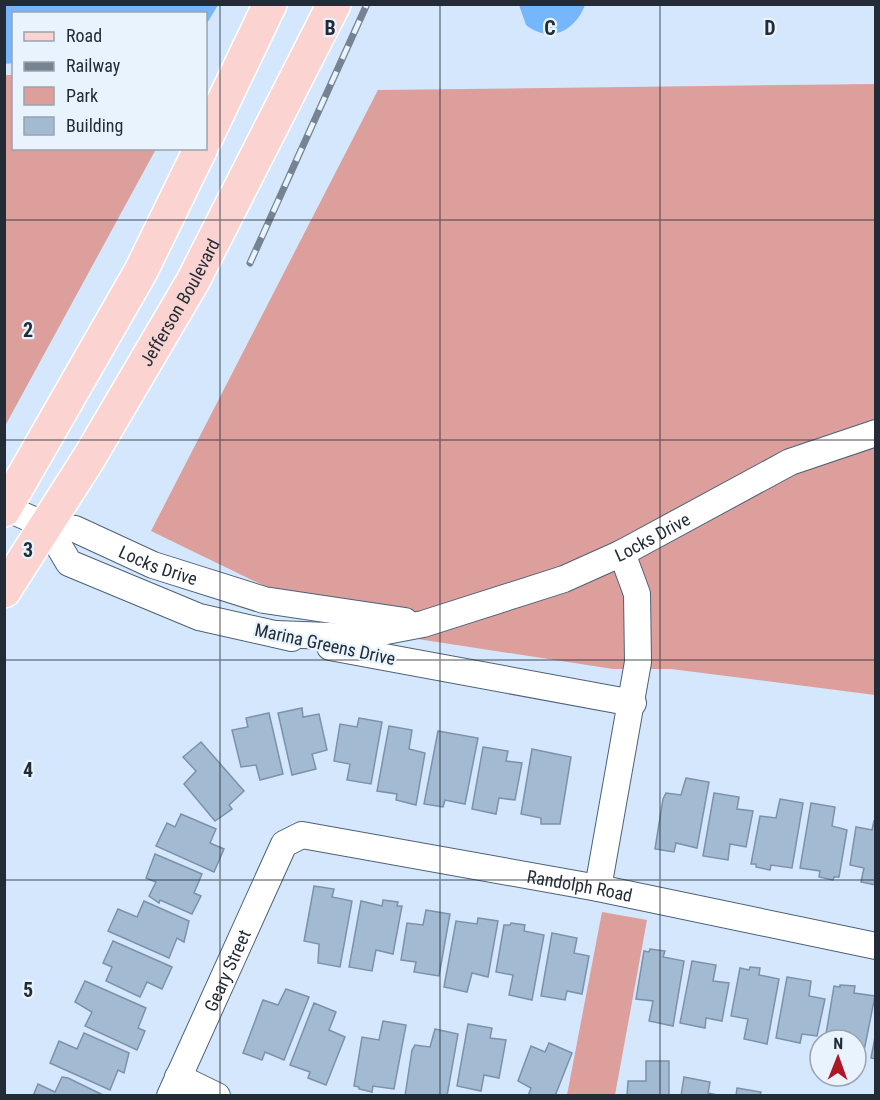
<svg xmlns="http://www.w3.org/2000/svg" width="880" height="1100" font-family="'Roboto Condensed',sans-serif">
<rect width="100%" height="100%" fill="#d4e7fc"/>
<g fill="#dc9f9b">
<polygon points="4,75 13,75 14,148 156,149 5,426"/>
<polygon points="875,84 875,695 671,669 613,669 353,629 151,531 378,90"/>
<polygon points="602,912 647,920 615,1095 567,1095"/>
</g>
<g fill="#76b6fb">
<polygon points="5,4 218,4 218,5 206,25 206,14 14,14 13,63 5,64"/>
<path d="M 519,5 L 519,4 L 585,5 C 575,31 550,44 526,25 Z"/>
</g>
<g fill="#a3bad3" stroke="#7c91aa" stroke-width="1.5">
<polygon points="302,708 303,717 319,714 327,750 312,754 316,769 292,775 278,713"/>
<polygon points="269,713 283,774 260,780 256,765 241,767 232,730 248,727 246,718"/>
<polygon points="359,718 382,722 371,784 347,780 350,764 334,761 340,724 357,727"/>
<polygon points="389,726 412,730 409,749 425,753 416,805 396,800 397,794 377,791"/>
<polygon points="438,731 478,738 465,804 445,800 443,807 424,804"/>
<polygon points="201,742 244,791 229,805 232,809 215,821 184,784 196,771 183,757"/>
<polygon points="483,747 508,751 506,761 522,763 515,800 499,798 496,814 472,809"/>
<polygon points="532,749 571,757 560,824 541,824 541,818 521,814"/>
<polygon points="686,778 709,782 697,848 676,843 674,852 655,849 663,799 666,793 681,795"/>
<polygon points="714,793 739,797 737,809 753,811 746,847 730,844 728,860 703,856"/>
<polygon points="780,799 803,803 792,868 771,865 770,870 756,867 756,864 751,864 760,816 776,818"/>
<polygon points="811,803 835,807 832,826 847,830 839,877 834,877 833,880 819,877 820,871 800,868"/>
<polygon points="181,814 216,829 210,843 224,849 214,872 156,846 167,823 175,827"/>
<polygon points="874,821 876,821 876,885 861,882 864,868 850,865 856,827 872,830"/>
<polygon points="155,854 202,874 194,893 201,896 192,914 160,900 159,903 149,896 156,882 146,878"/>
<polygon points="314,886 334,889 332,897 352,901 340,967 318,963 319,944 304,941"/>
<polygon points="383,900 398,902 397,906 402,906 393,954 376,950 372,971 349,967 361,901 382,906"/>
<polygon points="144,901 189,921 184,942 177,938 169,958 108,931 118,909 137,917"/>
<polygon points="426,910 450,914 439,976 414,972 416,962 401,960 407,923 423,925"/>
<polygon points="478,918 498,921 488,977 472,973 467,992 444,987 456,921 477,924"/>
<polygon points="511,923 525,925 524,931 544,935 532,1000 509,995 513,975 496,972 504,925 510,925"/>
<polygon points="552,933 577,938 574,953 589,956 582,994 567,991 565,1000 541,996"/>
<polygon points="113,941 172,967 162,989 147,982 140,997 106,981 112,967 103,963"/>
<polygon points="650,949 665,951 663,957 684,961 673,1026 649,1021 653,1001 636,999 644,951 649,952"/>
<polygon points="692,961 716,965 713,981 729,983 722,1021 706,1018 705,1028 680,1023"/>
<polygon points="750,967 760,968 759,975 779,979 767,1044 744,1039 748,1019 731,1016 740,968 749,970"/>
<polygon points="787,977 811,981 809,996 825,999 817,1036 802,1034 800,1043 776,1038"/>
<polygon points="85,981 146,1008 138,1028 145,1031 137,1050 85,1026 92,1012 75,1002"/>
<polygon points="840,985 855,986 854,993 875,996 862,1061 856,1060 856,1040 842,1040 843,1037 826,1034 834,986 840,987"/>
<polygon points="286,989 309,997 284,1060 265,1052 262,1060 243,1053 263,1000 278,1005"/>
<polygon points="314,1003 336,1012 329,1030 345,1037 326,1085 308,1078 310,1072 290,1065"/>
<polygon points="383,1021 406,1025 394,1089 373,1086 372,1092 359,1089 359,1087 354,1086 362,1037 379,1040"/>
<polygon points="468,1024 492,1028 490,1038 506,1040 499,1078 484,1075 481,1091 457,1086"/>
<polygon points="435,1029 458,1034 447,1096 405,1096 412,1050 415,1045 430,1047"/>
<polygon points="876,1032 876,1059 871,1058"/>
<polygon points="84,1033 129,1053 124,1073 118,1070 110,1090 50,1063 59,1041 77,1049"/>
<polygon points="549,1043 572,1053 555,1096 528,1096 531,1088 518,1081 531,1046 545,1052"/>
<polygon points="646,1061 669,1061 669,1096 627,1096 628,1081 646,1081"/>
<polygon points="62,1077 68,1078 105,1096 33,1096 38,1084 55,1092"/>
<polygon points="684,1077 710,1082 708,1093 722,1096 681,1096"/>
<polygon points="737,1088 761,1092 760,1096 736,1096"/>
</g>
<g fill="none" stroke-linecap="round" stroke-linejoin="round">
<defs>
<g id="minor">
<path id="s1" d="M 4,507 L 47,526 L 75,529 L 153,565 L 264,600 L 405,621"/>
<polyline points="47,526 69,563 199,617 292,638"/>
<path id="s2" d="M 276,634 L 355,637 L 423,624 L 564,579 L 622,553 L 790,462 L 876,433"/>
<polyline points="330,647 633,703"/>
<polyline points="598,888 638,662 637,594 622,553"/>
<polyline points="178,1077 217,1096"/>
<path id="s3" d="M 170,1096 L 284,844 L 302,835 L 598,888 L 876,946"/>
</g>
<g id="primary">
<polyline points="206,138 270,4"/>
<polyline points="4,510 141,271 201,148"/>
<path id="s4" d="M 4,591 L 89,458 L 193,281 L 334,4"/>
</g>
</defs>
<use href="#minor" stroke="#4d6178" stroke-width="28"/>
<use href="#primary" stroke="#fff" stroke-width="36"/>
<use href="#minor" stroke="#fff" stroke-width="26"/>
<use href="#primary" stroke="#fbd4d1" stroke-width="33"/>
<defs>
<polyline id="rail" points="250,263 367,4"/>
</defs>
<use href="#rail" stroke="#758392" stroke-width="7"/>
<use href="#rail" stroke="#e9f3fe" stroke-width="4.5" stroke-dasharray="14" stroke-linecap="butt"/>
</g>
<path fill="none" stroke="#232c36" stroke-width="1.5" stroke-opacity="0.55" d="M 220,4 L 220,1096M 440,4 L 440,1096M 660,4 L 660,1096M 4,220 L 876,220M 4,440 L 876,440M 4,660 L 876,660M 4,880 L 876,880"/>
<g text-anchor="middle" dominant-baseline="central" stroke-width="4.5" stroke-linejoin="round" paint-order="stroke">
<g font-size="18" fill="#232c36" stroke="#e9f3fe">
<text stroke="none"><textPath href="#s4" startOffset="338">Jefferson Boulevard</textPath></text>
<text stroke="none"><textPath href="#s2" startOffset="394">Locks Drive</textPath></text>
<text stroke="none"><textPath href="#s1" startOffset="166">Locks Drive</textPath></text>
<text transform="translate(325 644) rotate(12)">Marina Greens Drive</text>
<text stroke="none"><textPath href="#s3" startOffset="579">Randolph Road</textPath></text>
<text stroke="none"><textPath href="#s3" startOffset="138">Geary Street</textPath></text>
</g>
</g>
<g font-size="20" text-anchor="middle" font-weight="bold" fill="#232c36" stroke="#e9f3fe" stroke-width="4.5" stroke-linejoin="round" paint-order="stroke">
<text x="330" y="35">B</text>
<text x="550" y="35">C</text>
<text x="770" y="35">D</text>
<text x="28" y="337">2</text>
<text x="28" y="557">3</text>
<text x="28" y="777">4</text>
<text x="28" y="997">5</text>
</g>
<rect width="880" height="1100" fill="none" stroke="#232c36" stroke-width="12"/>
<rect x="12" y="12" width="195" height="138" fill="#e9f3fe" stroke="#9aa3ae" stroke-width="1.5"/>
<rect x="24" y="32" width="30" height="9" fill="#fbd4d1" stroke="#9aa3ae" stroke-width="1.5"/>
<text x="66" y="42" font-size="18" fill="#232c36">Road</text>
<rect x="24" y="62" width="30" height="9" fill="#758392" stroke="#9aa3ae" stroke-width="1.5"/>
<text x="66" y="72" font-size="18" fill="#232c36">Railway</text>
<rect x="24" y="87" width="30" height="18" fill="#dc9f9b" stroke="#9aa3ae" stroke-width="1.5"/>
<text x="66" y="102" font-size="18" fill="#232c36">Park</text>
<rect x="24" y="117" width="30" height="18" fill="#a3bad3" stroke="#9aa3ae" stroke-width="1.5"/>
<text x="66" y="132" font-size="18" fill="#232c36">Building</text>
<g transform="translate(838 1058) rotate(1)"><circle r="28" fill="#e9f3fe" stroke="#9aa3ae" stroke-width="1.5"/>
<path d="M0-4.5L10 22L0 15L-10 22Z" fill="#ac1826"/>
<text y="-9" font-size="16" font-weight="bold" text-anchor="middle" fill="#232c36">N</text>
</g>
</svg>
